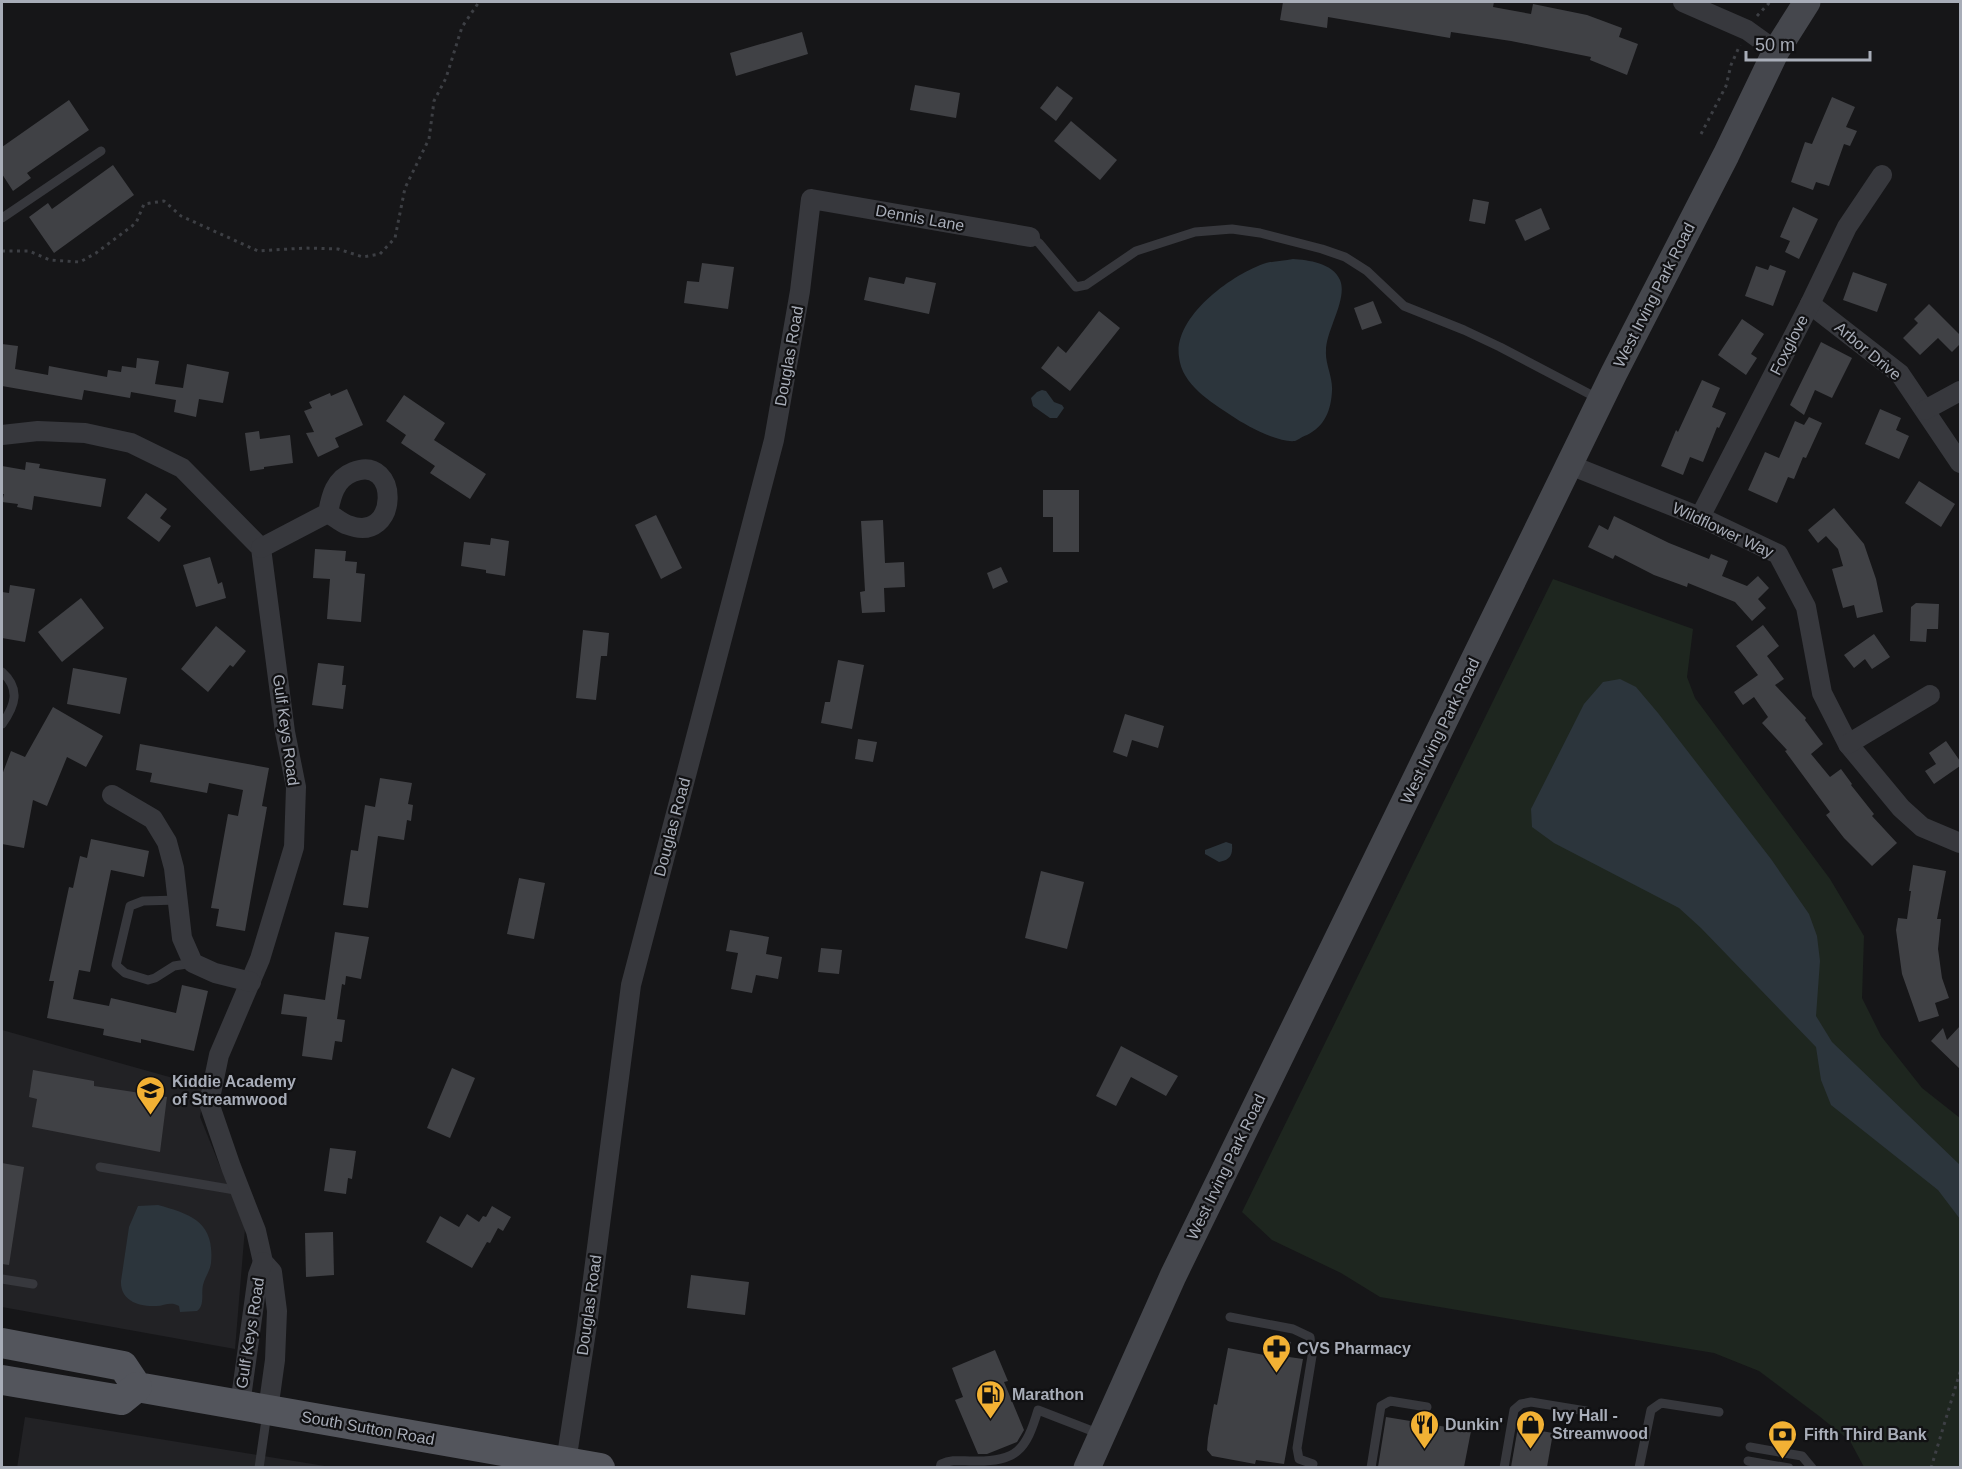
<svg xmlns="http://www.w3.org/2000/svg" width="1962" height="1469" font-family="Arial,sans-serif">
<rect width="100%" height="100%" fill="#161618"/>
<g fill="#222225">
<polygon points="2,1030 205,1087 200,1117 245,1228 235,1349 2,1307"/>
<polygon points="25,1417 331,1467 17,1468"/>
</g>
<polygon fill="#1e261f" points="1553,579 1693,629 1687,677 1695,698 1830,879 1864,936 1862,998 1881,1036 1922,1088 1960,1118 1960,1467 1864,1467 1850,1441 1819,1416 1759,1371 1714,1353 1380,1297 1341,1273 1272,1240 1242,1212"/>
<g fill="#2c353c">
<path d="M 1293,259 C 1308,260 1333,263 1340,280 C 1348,299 1326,330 1326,351 C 1325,364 1333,377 1332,391 C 1331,410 1325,426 1307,435 C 1303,436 1298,440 1295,441 C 1278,443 1245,425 1232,416 C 1211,402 1182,385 1179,357 C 1173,317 1232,274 1266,263 C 1274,261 1284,261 1293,259 Z"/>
<polygon points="1042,390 1046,391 1054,402 1062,405 1064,408 1057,418 1050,418 1033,406 1031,398 1037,392"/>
<polygon points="1620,679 1636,687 1658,713 1771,859 1809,914 1817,936 1820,961 1816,1016 1832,1042 1960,1165 1960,1219 1938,1190 1831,1105 1821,1080 1816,1047 1701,928 1679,908 1554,843 1532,827 1531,809 1584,704 1603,682"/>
<path d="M 1226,842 L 1232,844 C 1233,855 1230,860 1219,862 L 1205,854 L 1205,850 Z"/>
<path d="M 158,1205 C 191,1214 215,1222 211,1263 C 210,1271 205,1277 203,1285 C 201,1294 205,1305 197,1311 L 180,1312 L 179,1306 C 170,1301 165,1306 156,1306 C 138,1307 120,1300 121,1281 L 129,1227 L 138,1206 Z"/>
</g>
<g fill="#404145">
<polygon points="1283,2 1494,2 1493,7 1531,14 1533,4 1587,15 1622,28 1619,37 1638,44 1627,75 1590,60 1591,57 1511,41 1451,32 1450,38 1328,17 1327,28 1280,20"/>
<polygon points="802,32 808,54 736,76 730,53"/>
<polygon points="915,85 960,93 956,118 910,110"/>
<polygon points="1057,86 1073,98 1056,121 1040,108"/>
<polygon points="1832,97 1855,107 1846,127 1857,131 1850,146 1844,144 1829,186 1816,182 1813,190 1791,182 1805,142 1812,144"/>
<polygon points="69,100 89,130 27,173 31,178 13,191 2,174 2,147"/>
<polygon points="1071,121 1117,160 1100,180 1054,141"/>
<polygon points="113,165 134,195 54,253 29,217 48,203 52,209"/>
<polygon points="1473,199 1489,202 1485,224 1469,221"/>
<polygon points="1793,207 1818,219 1799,259 1785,252 1790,241 1780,237"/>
<polygon points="1541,208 1550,229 1525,241 1515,220"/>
<polygon points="702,263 734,267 728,309 684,303 687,281 699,282"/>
<polygon points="1770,265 1786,271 1773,306 1745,296 1756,266 1768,270"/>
<polygon points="1853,272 1887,284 1877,312 1843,300"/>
<polygon points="869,277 904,284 906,277 936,283 929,314 864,300"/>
<polygon points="1373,301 1382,323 1362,330 1354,308"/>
<polygon points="1929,304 1960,335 1960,344 1952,352 1938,338 1920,355 1903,338 1918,323 1914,319"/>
<polygon points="1099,311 1120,328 1070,391 1041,368 1058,346 1066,353"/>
<polygon points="1742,319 1764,334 1751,354 1757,358 1746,375 1718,355"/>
<polygon points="1821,342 1852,358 1832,398 1815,390 1804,415 1790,405"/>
<polygon points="2,344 18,346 15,369 48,375 49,366 107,377 108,370 121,372 122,366 136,368 137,358 159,361 155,384 183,388 187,364 229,372 223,403 199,399 196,417 174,412 176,400 131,392 130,398 84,390 82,400 2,386"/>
<polygon points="1702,380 1720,388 1712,407 1726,413 1719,428 1717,427 1703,462 1690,457 1683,475 1661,466 1676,430 1678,432"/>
<polygon points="347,389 363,425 335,438 339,447 318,457 306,433 314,432 304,411 312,408 309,402 330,393 331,396"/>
<polygon points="404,395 445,423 434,440 486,474 470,499 430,473 435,466 401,443 406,435 386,421"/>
<polygon points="1880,409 1901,418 1896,430 1909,436 1899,459 1865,444"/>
<polygon points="1809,417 1822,423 1806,458 1803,457 1794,479 1788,477 1777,503 1748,490 1765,452 1779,458 1795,421 1804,425"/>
<polygon points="259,431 260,439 290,435 293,463 264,467 264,469 250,471 245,433"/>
<polygon points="26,462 40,464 39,468 106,479 101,507 34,496 32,510 17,507 18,504 2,502 4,494 2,494 2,466 25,470"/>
<polygon points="1919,481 1955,504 1941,527 1905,503"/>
<polygon points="1043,490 1079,490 1079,552 1053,552 1053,517 1043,517"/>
<polygon points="146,493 167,509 160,518 171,526 159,542 127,518"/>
<polygon points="1834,508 1864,544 1876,579 1883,612 1857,618 1854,605 1843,608 1832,569 1843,566 1838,549 1826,536 1818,543 1808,530"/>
<polygon points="656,515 682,568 661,579 635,525"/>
<polygon points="1614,516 1669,543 1709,559 1711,554 1728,561 1722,576 1747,586 1758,576 1769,588 1758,599 1766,608 1752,621 1735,602 1688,583 1687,587 1654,575 1615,555 1613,559 1588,547 1599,525 1608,530"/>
<polygon points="883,520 885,563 904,562 905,587 884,588 885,612 862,613 860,592 865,591 861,521"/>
<polygon points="491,538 509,541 505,576 486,573 486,570 461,566 464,542 490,545"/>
<polygon points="315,549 346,551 345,561 357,562 356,573 365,574 361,622 327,619 330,579 313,578"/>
<polygon points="210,557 218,584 222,582 226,598 196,607 183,565"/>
<polygon points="1001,567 1008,582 993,589 987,573"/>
<polygon points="10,585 35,589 25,642 2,638 2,592 9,593"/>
<polygon points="81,598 104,628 62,662 38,632"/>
<polygon points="1916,603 1939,604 1938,629 1927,629 1926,642 1910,641 1911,607"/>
<polygon points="1763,625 1779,646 1767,656 1784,679 1775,685 1806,718 1805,720 1823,744 1811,754 1830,777 1841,769 1852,784 1851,785 1874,814 1872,816 1897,843 1872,866 1844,838 1826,815 1830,812 1785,751 1787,750 1762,723 1768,717 1754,697 1743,705 1734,692 1758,675 1736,646"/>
<polygon points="216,626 246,651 233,667 230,665 208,692 181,669"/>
<polygon points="583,630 609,633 607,656 601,656 596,700 576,698"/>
<polygon points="1874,634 1890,657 1872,669 1865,659 1854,668 1844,655"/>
<polygon points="838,660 864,665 852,729 821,723 825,702 830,702"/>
<polygon points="318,663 344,666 342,685 346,685 343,709 312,705"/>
<polygon points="73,668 127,678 120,714 67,704"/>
<polygon points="53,707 103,736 86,767 67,757 47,806 33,800 24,848 2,844 2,775 11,751 25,757"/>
<polygon points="1125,714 1164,726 1158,748 1132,740 1127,757 1113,752"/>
<polygon points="858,739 877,742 873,762 855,759"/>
<polygon points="1946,741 1960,761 1960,766 1934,784 1925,771 1936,764 1929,753"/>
<polygon points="140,744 269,768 262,806 267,807 245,931 216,926 219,909 211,908 228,814 238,816 243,790 209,783 207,793 150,782 152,773 136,770"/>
<polygon points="380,778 412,783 408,804 413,805 411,821 407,820 404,840 378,836 368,908 343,905 351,850 358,851 365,805 375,807"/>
<polygon points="91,839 149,851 144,877 111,870 90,972 79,970 73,999 109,1006 111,998 176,1013 182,985 208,991 194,1051 141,1039 141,1043 103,1035 104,1029 47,1018 54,981 49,981 69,887 73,888 80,856 87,858"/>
<polygon points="1913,865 1946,871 1937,919 1941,919 1938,949 1942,978 1949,998 1935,1003 1939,1016 1919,1022 1902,974 1896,930 1898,918 1907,919 1911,891 1909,891"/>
<polygon points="1041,871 1084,882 1067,949 1025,938"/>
<polygon points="519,878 545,883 534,939 507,934"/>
<polygon points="730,930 769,937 766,954 782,957 778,979 756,975 752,993 731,989 738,953 726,951"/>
<polygon points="335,932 369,937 361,979 346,976 345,985 342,984 337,1019 345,1020 342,1042 335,1041 332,1060 302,1056 307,1017 281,1014 284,994 325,1000"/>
<polygon points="821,948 842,950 839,974 818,972"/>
<polygon points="1960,1026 1960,1069 1931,1041 1943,1028 1947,1040"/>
<polygon points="1121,1046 1178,1076 1166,1096 1131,1077 1116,1106 1096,1096"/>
<polygon points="452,1068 475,1078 450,1138 427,1128"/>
<polygon points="33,1070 94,1081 94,1086 167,1097 160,1152 32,1127 37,1099 29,1097"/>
<polygon points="330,1148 356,1151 352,1179 348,1178 346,1194 324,1191"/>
<polygon points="2,1163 24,1167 9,1265 2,1264"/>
<polygon points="492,1206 511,1217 503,1231 498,1228 490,1243 487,1242 472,1268 426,1242 440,1216 459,1227 467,1214 479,1222 483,1216 486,1217"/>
<polygon points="333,1232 334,1275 306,1277 305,1233"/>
<polygon points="691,1275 749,1282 745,1315 687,1308"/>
<polygon points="1278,1339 1291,1342 1289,1357 1303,1359 1284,1464 1256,1460 1255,1464 1212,1456 1207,1450 1208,1438 1214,1404 1217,1405 1228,1348 1275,1357"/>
<polygon points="995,1350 1008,1381 1004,1382 1024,1430 1017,1442 987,1454 978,1454 955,1400 963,1397 952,1368"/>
<polygon points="1386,1417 1471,1431 1464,1467 1378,1467"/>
<polygon points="1518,1427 1553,1433 1547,1467 1511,1467"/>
</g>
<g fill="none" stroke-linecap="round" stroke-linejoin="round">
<g stroke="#3d3f44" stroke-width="3" stroke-dasharray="3 4.5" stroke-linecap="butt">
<polyline points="1757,16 1770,2"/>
<polyline points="1701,134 1726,86 1731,65 1740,45"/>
<polyline points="2,251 29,251 50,260 80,262 96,253 136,223 144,204 164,201 181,216 258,251 305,248 338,249 363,257 380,254 395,238 405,188 429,139 434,101 446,78 462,27 479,2"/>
<polyline points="1931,1468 1960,1372"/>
</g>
<g stroke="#37383d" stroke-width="9">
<polyline points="2,218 101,151"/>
<polyline points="1030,237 1039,243 1076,287 1086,285 1136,251 1195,232 1232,229 1260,233 1322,249 1345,257 1367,271 1404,306 1464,330 1500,347 1599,399"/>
<path d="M 2,672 C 21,689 15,706 2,724"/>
<polyline points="178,900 143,901 130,906 116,965 125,973 148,980 155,978 174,966 193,963"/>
<polyline points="100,1167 241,1191"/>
<polyline points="2,1279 33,1284"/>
<polyline points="1230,1317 1293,1329 1310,1337 1312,1356 1297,1448 1299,1459 1313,1464"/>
<polyline points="1750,1447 1802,1456 1812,1468"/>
<polyline points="1748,1461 1789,1468"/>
<polyline points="259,1468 267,1413"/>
<path d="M 940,1468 L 941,1464 C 952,1459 961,1461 973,1461 C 1017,1462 1026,1450 1038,1410 L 1100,1434"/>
<polyline points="1371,1468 1381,1406 1390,1401 1427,1407"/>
<polyline points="1504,1468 1514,1410 1521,1404 1531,1402 1586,1411"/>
<polyline points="1639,1468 1651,1410 1661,1403 1719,1412"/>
</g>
<g stroke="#37383d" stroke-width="20">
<polyline points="1683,2 1747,30 1776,51"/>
<polyline points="1810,304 1900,374 1960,463"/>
<polyline points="1925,410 1960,391"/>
<polyline points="2,435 38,431 85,433 131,443 182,468 261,548 285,732 296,787 294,847 260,959 219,1055 209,1103 231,1167 256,1231 263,1262 272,1272 277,1311 275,1360 268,1410"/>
<polyline points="1570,465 1700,517 1778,554 1806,607 1822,693 1848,744 1901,808 1922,827 1960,843"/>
<polyline points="1700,517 1810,304 1847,227 1882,175"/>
<path d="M 261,548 L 328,513 C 331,496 335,479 353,472 C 400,453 400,545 348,525 C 341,523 335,517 328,513"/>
<polyline points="1848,744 1930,695"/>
<polyline points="112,795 153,819 167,842 174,868 182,938 193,963 215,973 251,982"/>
<polyline points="240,1405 258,1275 263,1262"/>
<polyline points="566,1462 587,1325 631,985 774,440 800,291 811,199 1030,237"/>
</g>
<polyline stroke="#45474d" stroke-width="27" points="1087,1468 1173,1276 1614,373 1726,155 1776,51 1807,2"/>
<g stroke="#53555c" stroke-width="30">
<polyline points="2,1343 123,1366 137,1387 600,1468"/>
<polyline points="2,1380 121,1400 137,1387"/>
</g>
</g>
<defs>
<symbol id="school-pin" viewBox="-11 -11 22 30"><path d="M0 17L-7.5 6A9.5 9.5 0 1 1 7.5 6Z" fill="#f2b134" stroke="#111113"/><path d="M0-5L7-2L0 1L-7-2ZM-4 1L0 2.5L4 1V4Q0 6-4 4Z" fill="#111"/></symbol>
<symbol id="pharmacy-pin" viewBox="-11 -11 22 30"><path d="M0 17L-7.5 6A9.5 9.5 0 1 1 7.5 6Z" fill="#f2b134" stroke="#111113"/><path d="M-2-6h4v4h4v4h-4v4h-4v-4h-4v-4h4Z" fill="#111"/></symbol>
<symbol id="fuel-pin" viewBox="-11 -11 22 30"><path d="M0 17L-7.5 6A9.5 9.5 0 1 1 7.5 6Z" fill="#f2b134" stroke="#111113"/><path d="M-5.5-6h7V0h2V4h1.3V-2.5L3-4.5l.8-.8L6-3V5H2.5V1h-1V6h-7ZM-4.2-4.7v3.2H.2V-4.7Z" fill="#111"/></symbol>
<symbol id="restaurant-pin" viewBox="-11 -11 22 30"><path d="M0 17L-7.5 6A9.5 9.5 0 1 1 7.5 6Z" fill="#f2b134" stroke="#111113"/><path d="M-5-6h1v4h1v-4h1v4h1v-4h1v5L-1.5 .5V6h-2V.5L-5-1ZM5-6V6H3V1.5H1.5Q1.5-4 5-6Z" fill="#111"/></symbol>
<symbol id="shop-pin" viewBox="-11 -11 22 30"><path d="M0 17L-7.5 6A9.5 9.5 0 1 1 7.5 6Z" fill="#f2b134" stroke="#111113"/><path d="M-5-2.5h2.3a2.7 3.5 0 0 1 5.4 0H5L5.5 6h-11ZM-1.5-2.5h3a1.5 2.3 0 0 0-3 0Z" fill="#111"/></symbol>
<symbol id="bank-pin" viewBox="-11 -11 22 30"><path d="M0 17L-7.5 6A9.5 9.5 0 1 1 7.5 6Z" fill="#f2b134" stroke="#111113"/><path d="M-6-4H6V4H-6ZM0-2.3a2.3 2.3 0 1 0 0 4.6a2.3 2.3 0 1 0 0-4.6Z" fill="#111"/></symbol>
</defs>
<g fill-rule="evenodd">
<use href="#school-pin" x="134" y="1074" width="33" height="45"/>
<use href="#pharmacy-pin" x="1260" y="1332" width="33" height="45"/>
<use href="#fuel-pin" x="974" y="1378" width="33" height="45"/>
<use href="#restaurant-pin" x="1408" y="1408" width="33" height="45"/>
<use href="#shop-pin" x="1514" y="1408" width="33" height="45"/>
<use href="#bank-pin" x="1766" y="1418" width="33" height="45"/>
</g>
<g text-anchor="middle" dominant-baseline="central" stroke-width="4.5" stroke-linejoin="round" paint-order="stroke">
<g font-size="16" fill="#a8adb8" stroke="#111113">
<text transform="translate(920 218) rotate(10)">Dennis Lane</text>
<text transform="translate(1654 295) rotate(-63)">West Irving Park Road</text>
<text transform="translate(1789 345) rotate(-63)">Foxglove</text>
<text transform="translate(1868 351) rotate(40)">Arbor Drive</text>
<text transform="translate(789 356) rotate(-80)">Douglas Road</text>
<text transform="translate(1723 530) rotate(25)">Wildflower Way</text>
<text transform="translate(286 730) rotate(82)">Gulf Keys Road</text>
<text transform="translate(1440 731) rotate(-64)">West Irving Park Road</text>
<text transform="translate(672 827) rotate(-75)">Douglas Road</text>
<text transform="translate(1226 1167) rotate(-64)">West Irving Park Road</text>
<text transform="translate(589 1305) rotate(-82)">Douglas Road</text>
<text transform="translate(250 1333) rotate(-81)">Gulf Keys Road</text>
<text transform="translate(368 1428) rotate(10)">South Sutton Road</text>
</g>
<g font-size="16" font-weight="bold" fill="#a8adb8" stroke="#111113" text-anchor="start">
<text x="172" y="1081">Kiddie Academy<tspan x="172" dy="18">of Streamwood</tspan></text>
<text x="1297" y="1348">CVS Pharmacy</text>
<text x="1012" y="1394">Marathon</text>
<text x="1552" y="1415">Ivy Hall -<tspan x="1552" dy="18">Streamwood</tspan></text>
<text x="1445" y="1424">Dunkin'</text>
<text x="1804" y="1434">Fifth Third Bank</text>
</g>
</g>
<rect width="1962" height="1469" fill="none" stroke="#a8adb8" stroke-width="6"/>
<path d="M1746 51v9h124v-9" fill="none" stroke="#a8adb8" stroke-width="3"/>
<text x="1755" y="51" font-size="18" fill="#a8adb8" stroke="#111113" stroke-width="4.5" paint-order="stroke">50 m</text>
</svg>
